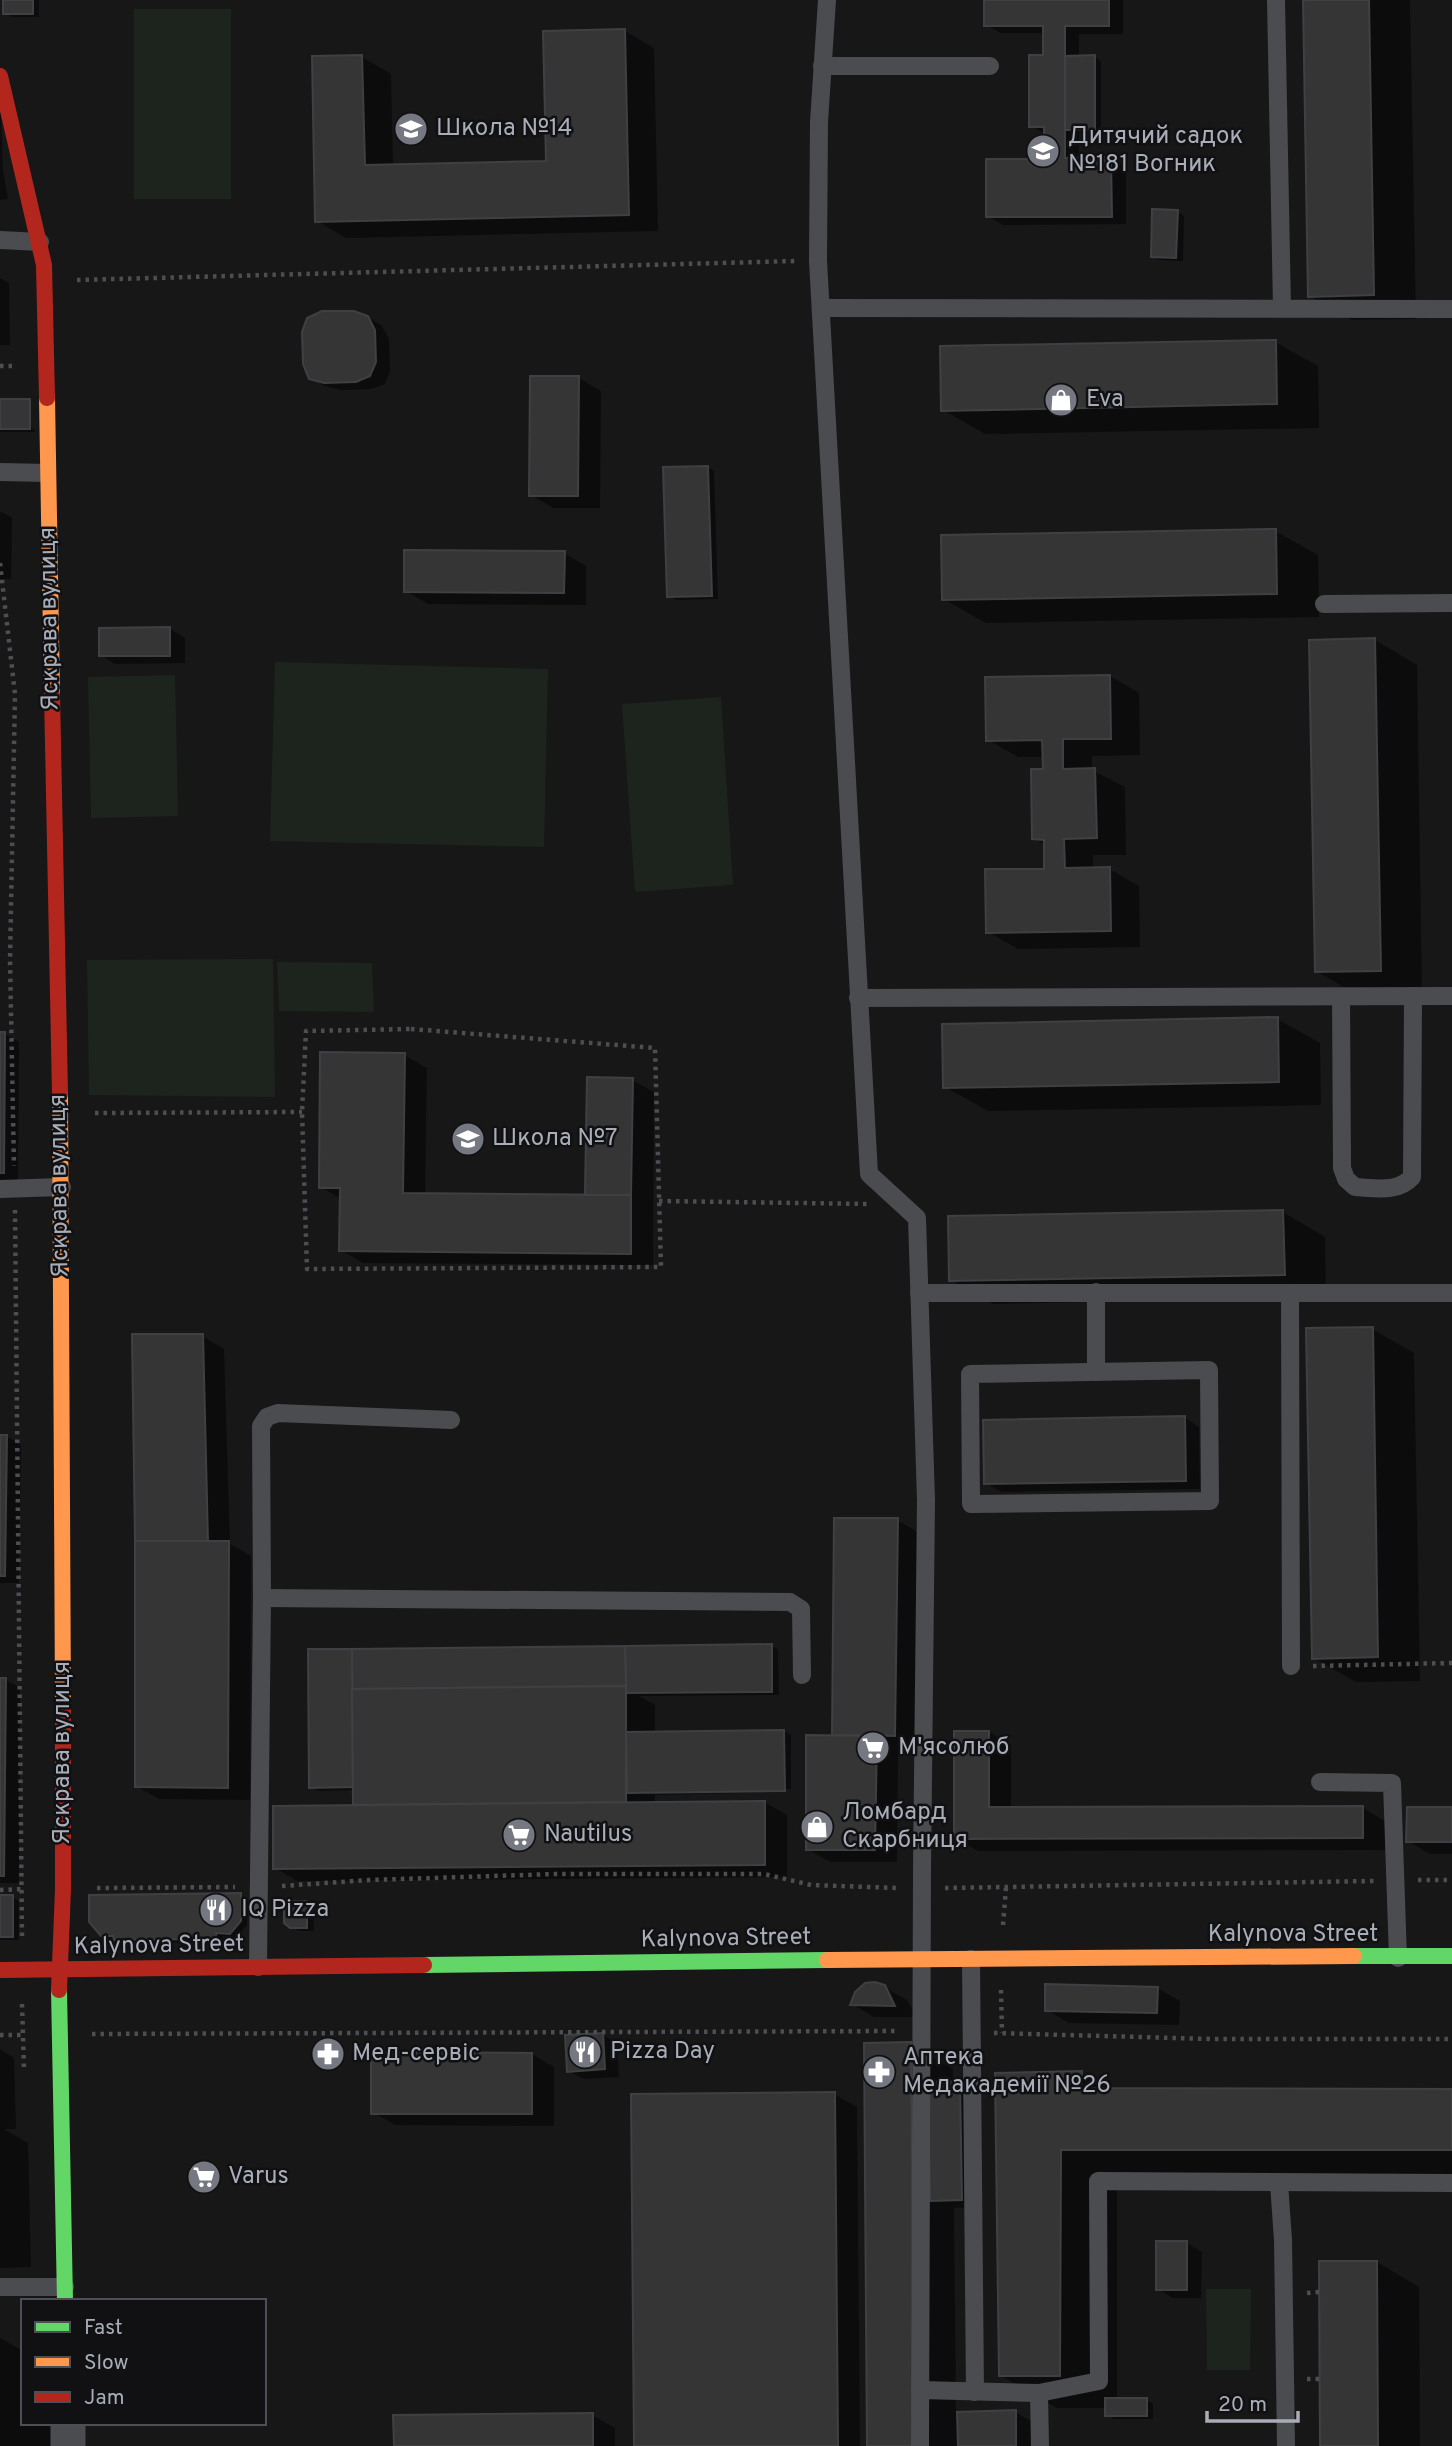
<svg xmlns="http://www.w3.org/2000/svg" width="1452" height="2446" font-family="Overpass,sans-serif">
<rect width="100%" height="100%" fill="#171717"/>
<g fill="#1d241e">
<rect x="134" y="9" width="97" height="190"/>
<polygon points="275,662 548,669 544,847 270,841"/>
<polygon points="175,675 178,816 91,818 88,677"/>
<polygon points="721,697 733,885 635,892 622,704"/>
<polygon points="273,959 275,1097 89,1095 87,960"/>
<polygon points="277,962 372,963 374,1012 279,1011"/>
<polygon points="1251,2289 1250,2370 1207,2370 1206,2289"/>
</g>
<g fill="#0007">
<polygon points="5,0 39,0 39,17 12,17 5,13"/>
<polygon points="986,0 1123,0 1123,34 1079,34 1079,57 1094,57 1101,61 1101,132 1079,133 1079,159 1111,159 1126,167 1126,224 1003,225 988,216 1046,161 1046,134 1031,126 1044,57 1044,33 1001,33 986,25"/>
<polygon points="1305,0 1410,0 1416,319 1352,320 1310,296"/>
<polygon points="625,31 654,48 658,231 346,238 317,221 362,57 391,74 393,166 548,162"/>
<polygon points="0,83 3,170 8,199 0,200"/>
<polygon points="1177,212 1184,216 1183,261 1159,260 1152,256"/>
<polygon points="0,278 9,283 10,345 0,345"/>
<polygon points="367,317 382,326 389,339 390,371 385,384 371,389 341,390 325,386 310,377"/>
<polygon points="1275,342 1318,366 1319,428 985,434 943,410"/>
<polygon points="579,378 601,391 600,508 553,508 531,495"/>
<polygon points="0,401 36,432 0,432"/>
<polygon points="707,467 714,471 718,599 676,600 669,596"/>
<polygon points="0,511 12,518 11,579 0,579"/>
<polygon points="1275,531 1318,555 1319,617 986,623 943,599"/>
<polygon points="564,553 586,566 586,605 428,604 406,591"/>
<polygon points="170,629 185,638 185,663 115,664 101,655"/>
<polygon points="1375,640 1417,665 1422,995 1359,996 1316,971"/>
<polygon points="1110,676 1139,693 1140,755 1092,756 1092,770 1125,787 1126,855 1093,855 1093,869 1109,869 1139,886 1140,947 1018,949 988,932 1046,870 1046,845 1033,838 1044,771 1044,757 1018,757 988,740"/>
<polygon points="1277,1019 1320,1043 1321,1105 988,1111 945,1087"/>
<polygon points="0,1034 5,1034 19,1042 18,1181 0,1181"/>
<polygon points="404,1055 427,1068 425,1195 587,1197 632,1080 654,1092 653,1265 363,1263 341,1250 341,1199 321,1187"/>
<polygon points="1283,1212 1325,1237 1326,1298 993,1304 951,1280"/>
<polygon points="1372,1329 1414,1353 1420,1681 1356,1682 1314,1658"/>
<polygon points="202,1336 224,1349 230,1544 251,1556 250,1800 159,1799 136,1786"/>
<polygon points="1185,1418 1199,1427 1200,1489 1001,1492 986,1483"/>
<polygon points="0,1436 6,1436 21,1445 19,1583 0,1583"/>
<polygon points="897,1520 927,1537 924,1752 898,1752 897,1862 830,1862 807,1849 839,1737 834,1734"/>
<polygon points="772,1646 778,1650 779,1695 639,1696 655,1705 655,1733 784,1731 791,1735 791,1789 655,1791 655,1794 791,1792 655,1795 655,1804 764,1802 787,1815 787,1877 297,1881 275,1868 360,1807 355,1804 355,1790 318,1791 311,1787"/>
<polygon points="0,1680 6,1680 20,1688 19,1883 0,1883"/>
<polygon points="989,1732 1011,1745 1011,1809 1363,1808 1385,1821 1385,1850 978,1851 955,1838"/>
<polygon points="1452,1809 1452,1854 1430,1854 1408,1841"/>
<polygon points="240,1895 247,1899 247,1925 237,1937 223,1936 223,1942 122,1943 102,1935"/>
<polygon points="0,1897 12,1897 19,1901 19,1940 0,1940"/>
<polygon points="306,1902 313,1906 314,1931 299,1931 291,1927"/>
<polygon points="884,1987 907,2000 916,2017 874,2017 852,2004"/>
<polygon points="1157,1988 1180,2001 1179,2025 1069,2023 1047,2010"/>
<polygon points="602,2035 617,2043 619,2077 584,2079 569,2071"/>
<polygon points="910,2044 953,2069 953,2083 959,2083 974,2091 976,2207 954,2208 956,2413 1015,2412 1038,2425 1038,2446 869,2446"/>
<polygon points="0,2049 14,2058 16,2129 4,2129 28,2143 31,2267 0,2268"/>
<polygon points="532,2054 554,2067 554,2126 395,2125 373,2112"/>
<polygon points="1081,2073 1110,2090 1452,2091 1452,2182 1117,2182 1117,2400 1147,2400 1153,2404 1153,2419 1114,2419 1107,2415 1107,2408 1057,2408 1000,2375"/>
<polygon points="834,2094 857,2107 860,2446 636,2446"/>
<polygon points="1187,2243 1202,2252 1201,2298 1173,2298 1158,2289"/>
<polygon points="1377,2262 1419,2287 1420,2446 1322,2446"/>
<polygon points="0,2338 23,2351 23,2423 55,2423 56,2446 0,2446"/>
<polygon points="592,2415 615,2428 615,2446 395,2446"/>
</g>
<g fill="#353536" stroke="#3f4043" stroke-width="2">
<rect x="3" y="0" width="30" height="14"/>
<polygon points="984,0 1109,0 1109,26 1065,26 1065,158 1111,157 1112,217 986,217 986,159 1044,159 1044,127 1029,127 1029,55 1043,55 1043,26 984,26"/>
<polygon points="1303,0 1369,0 1374,295 1308,297"/>
<polygon points="625,29 629,215 315,222 312,56 362,55 365,165 546,161 543,31"/>
<polygon points="1095,55 1095,130 1065,130 1065,56"/>
<polygon points="1152,209 1178,210 1176,258 1151,257"/>
<polygon points="322,311 354,311 368,316 375,330 376,362 370,376 356,382 324,383 309,379 303,364 302,332 307,318"/>
<polygon points="1276,340 1277,404 941,411 940,346"/>
<polygon points="530,376 579,376 578,496 529,496"/>
<rect x="0" y="399" width="30" height="30"/>
<polygon points="708,466 712,596 667,597 663,467"/>
<polygon points="1276,529 1277,594 942,600 941,535"/>
<polygon points="404,550 565,551 564,593 404,592"/>
<polygon points="170,627 170,656 99,656 99,628"/>
<polygon points="1375,638 1381,971 1315,972 1309,640"/>
<polygon points="1110,675 1111,739 1063,739 1063,769 1095,768 1097,838 1064,839 1065,868 1110,867 1111,931 986,933 985,869 1044,869 1044,840 1032,839 1031,769 1043,769 1042,740 986,741 985,677"/>
<polygon points="1278,1017 1279,1082 943,1088 942,1024"/>
<polygon points="0,1032 5,1032 4,1173 0,1173"/>
<polygon points="320,1052 405,1053 403,1193 631,1195 631,1254 339,1251 340,1188 319,1188"/>
<polygon points="587,1077 633,1078 631,1195 585,1195"/>
<polygon points="1283,1210 1285,1275 949,1281 948,1216"/>
<polygon points="1373,1327 1378,1657 1312,1659 1306,1328"/>
<polygon points="132,1334 203,1334 208,1542 135,1541"/>
<polygon points="1185,1416 1186,1481 984,1484 983,1420"/>
<polygon points="0,1435 7,1435 5,1576 0,1576"/>
<polygon points="834,1518 898,1518 895,1736 832,1735"/>
<polygon points="135,1541 229,1541 228,1788 135,1787"/>
<polygon points="772,1644 772,1692 626,1693 625,1646"/>
<polygon points="625,1646 626,1686 352,1689 352,1649"/>
<polygon points="308,1649 352,1649 353,1787 309,1788"/>
<polygon points="0,1678 6,1678 4,1876 0,1876"/>
<polygon points="626,1686 626,1802 353,1805 352,1689"/>
<polygon points="784,1730 785,1791 627,1793 626,1732"/>
<polygon points="954,1731 989,1731 989,1807 1363,1806 1363,1838 954,1839"/>
<polygon points="806,1735 877,1736 875,1850 806,1850"/>
<polygon points="765,1801 765,1865 273,1869 273,1806"/>
<polygon points="1407,1807 1452,1807 1452,1842 1406,1842"/>
<polygon points="241,1893 241,1921 230,1934 216,1933 216,1939 114,1940 113,1936 101,1936 89,1922 89,1895"/>
<rect x="0" y="1895" width="13" height="42"/>
<polygon points="284,1901 307,1901 307,1928 290,1928 284,1923"/>
<polygon points="875,1982 885,1985 895,2006 850,2005 855,1992 865,1983"/>
<polygon points="1045,1984 1158,1987 1157,2013 1045,2011"/>
<polygon points="603,2033 605,2069 567,2072 565,2035"/>
<polygon points="911,2042 914,2446 867,2446 864,2043"/>
<polygon points="371,2052 532,2053 532,2114 371,2114"/>
<polygon points="1082,2071 1081,2088 1452,2089 1452,2150 1061,2150 1060,2376 999,2376 995,2073"/>
<polygon points="960,2081 962,2200 930,2201 928,2082"/>
<polygon points="835,2092 838,2446 634,2446 631,2094"/>
<rect x="1156" y="2241" width="31" height="49"/>
<polygon points="1319,2261 1377,2261 1378,2446 1320,2446"/>
<rect x="1105" y="2398" width="42" height="18"/>
<polygon points="1016,2410 1016,2446 958,2446 957,2412"/>
<polygon points="593,2413 593,2446 394,2446 393,2415"/>
</g>
<g fill="none" stroke-linecap="round" stroke-linejoin="round">
<g stroke="#4d4e52" stroke-width="4.5" stroke-dasharray="3.5 5" stroke-linecap="butt">
<polyline points="77,280 796,261"/>
<polyline points="0,366 13,366"/>
<polyline points="0,563 15,694 10,961 14,1166"/>
<polygon points="411,1029 655,1048 661,1267 307,1269 302,1112 306,1031"/>
<polyline points="95,1113 302,1112"/>
<polyline points="659,1201 868,1204"/>
<polyline points="15,1210 22,1936"/>
<polyline points="1313,1666 1452,1663"/>
<polyline points="1418,1880 1452,1880"/>
<polyline points="282,1886 369,1880 556,1874 764,1874 811,1885 898,1888"/>
<polyline points="97,1888 235,1887"/>
<polyline points="945,1888 1374,1881"/>
<polyline points="0,1890 25,1889"/>
<polyline points="1003,1925 1006,1888"/>
<polyline points="1001,1990 1002,2033"/>
<polyline points="22,2004 24,2069"/>
<polyline points="994,2033 1211,2039 1452,2039"/>
<polyline points="92,2034 898,2031"/>
<polyline points="0,2035 23,2035"/>
<polyline points="1307,2293 1320,2292"/>
<polyline points="1307,2379 1320,2379"/>
</g>
<g stroke="#4b4c50" stroke-width="18">
<polyline points="827,0 819,122 818,261 869,1174 917,1218 926,1500 922,1870 920,2446"/>
<polyline points="1276,0 1282,308"/>
<polyline points="822,66 990,66"/>
<polyline points="0,240 40,242"/>
<polyline points="822,308 1452,309"/>
<polyline points="0,472 47,473"/>
<polyline points="1324,604 1452,603"/>
<path d="M 1341,997 L 1342,1168 L 1346,1179 L 1355,1187 C 1375,1188 1398,1193 1412,1177 L 1413,996"/>
<polyline points="858,998 1452,996"/>
<polyline points="0,1189 62,1187"/>
<polyline points="919,1293 1452,1293"/>
<polyline points="1290,1293 1291,1666"/>
<polygon points="1209,1370 1210,1501 971,1504 970,1374"/>
<polyline points="1096,1372 1096,1292"/>
<polyline points="262,1598 790,1602 801,1609 802,1675"/>
<polyline points="1320,1782 1392,1783 1398,1958"/>
<polyline points="971,1959 975,2392"/>
<polyline points="258,1967 262,1598 261,1426 267,1417 278,1413 451,1420"/>
<polyline points="1279,2183 1283,2240 1286,2446"/>
<polyline points="0,2287 65,2287"/>
<polyline points="920,2390 1039,2393 1099,2381 1098,2181 1452,2183"/>
<polyline points="1039,2393 1040,2446"/>
</g>
<polyline stroke="#4b4c50" stroke-width="35" points="68,2423 68,2446"/>
<g stroke="#63d668" stroke-width="16">
<polyline points="1354,1956 1452,1956"/>
<polyline points="424,1965 827,1960"/>
<polyline points="59,1990 65,2301"/>
</g>
<g stroke="#ff974d" stroke-width="16">
<polyline points="47,398 52,694"/>
<polyline points="60,1094 63,1705"/>
<polyline points="827,1960 1354,1956"/>
</g>
<g stroke="#b3261e" stroke-width="16">
<polyline points="0,76 44,265 47,398"/>
<polyline points="52,694 60,1094"/>
<polyline points="0,1970 424,1965"/>
<polyline points="59,1990 63,1889 63,1705"/>
</g>
</g>
<defs>
<symbol id="school-disc" viewBox="-11 -11 22 22"><circle r="9.5" fill="#757880" stroke="#111113"/><path d="M0-5L7-2L0 1L-7-2ZM-4 1L0 2.5L4 1V4Q0 6-4 4Z" fill="#fff"/></symbol>
<symbol id="shop-disc" viewBox="-11 -11 22 22"><circle r="9.5" fill="#757880" stroke="#111113"/><path d="M-5-2.5h2.3a2.7 3.5 0 0 1 5.4 0H5L5.5 6h-11ZM-1.5-2.5h3a1.5 2.3 0 0 0-3 0Z" fill="#fff"/></symbol>
<symbol id="supermarket-disc" viewBox="-11 -11 22 22"><circle r="9.5" fill="#757880" stroke="#111113"/><path d="M-6-5.5h2.5l.6 2H6L4.5 2H-2.5L-4.4-4H-6ZM-1.5 3.2a1.3 1.3 0 1 0 .1 0ZM3 3.2a1.3 1.3 0 1 0 .1 0Z" fill="#fff"/></symbol>
<symbol id="restaurant-disc" viewBox="-11 -11 22 22"><circle r="9.5" fill="#757880" stroke="#111113"/><path d="M-5-6h1v4h1v-4h1v4h1v-4h1v5L-1.5 .5V6h-2V.5L-5-1ZM5-6V6H3V1.5H1.5Q1.5-4 5-6Z" fill="#fff"/></symbol>
<symbol id="pharmacy-disc" viewBox="-11 -11 22 22"><circle r="9.5" fill="#757880" stroke="#111113"/><path d="M-2-6h4v4h4v4h-4v4h-4v-4h-4v-4h4Z" fill="#fff"/></symbol>
</defs>
<g fill-rule="evenodd">
<use href="#school-disc" x="392" y="110" width="38" height="38"/>
<use href="#school-disc" x="1024" y="132" width="38" height="38"/>
<use href="#shop-disc" x="1042" y="381" width="38" height="38"/>
<use href="#school-disc" x="449" y="1120" width="38" height="38"/>
<use href="#supermarket-disc" x="854" y="1729" width="38" height="38"/>
<use href="#shop-disc" x="798" y="1808" width="38" height="38"/>
<use href="#supermarket-disc" x="500" y="1816" width="38" height="38"/>
<use href="#restaurant-disc" x="197" y="1891" width="38" height="38"/>
<use href="#restaurant-disc" x="566" y="2033" width="38" height="38"/>
<use href="#pharmacy-disc" x="309" y="2035" width="38" height="38"/>
<use href="#pharmacy-disc" x="860" y="2053" width="38" height="38"/>
<use href="#supermarket-disc" x="185" y="2158" width="38" height="38"/>
</g>
<g text-anchor="middle" dominant-baseline="central" stroke-width="5" stroke-linejoin="round" paint-order="stroke">
<g font-size="24" fill="#a8adb8" stroke="#111113" text-anchor="start">
<text x="436" y="129">Школа №14</text>
<text x="1068" y="137">Дитячий садок<tspan x="1068" dy="28">№181 Вогник</tspan></text>
<text x="1086" y="400">Eva</text>
<text x="492" y="1139">Школа №7</text>
<text x="898" y="1748">М'ясолюб</text>
<text x="842" y="1813">Ломбард<tspan x="842" dy="28">Скарбниця</tspan></text>
<text x="544" y="1835">Nautilus</text>
<text x="241" y="1910">IQ Pizza</text>
<text x="610" y="2052">Pizza Day</text>
<text x="352" y="2054">Мед-сервіс</text>
<text x="903" y="2058">Аптека<tspan x="903" dy="28">Медакадемії №26</tspan></text>
<text x="228" y="2177">Varus</text>
</g>
<g font-size="24" fill="#a8adb8" stroke="#111113">
<text transform="translate(50 619) rotate(-91)">Яскрава вулиця</text>
<text transform="translate(60 1186) rotate(-91)">Яскрава вулиця</text>
<text transform="translate(63 1753) rotate(-90)">Яскрава вулиця</text>
<text x="1293" y="1935">Kalynova Street</text>
<text transform="translate(726 1939) rotate(-1)">Kalynova Street</text>
<text transform="translate(159 1946) rotate(-1)">Kalynova Street</text>
</g>
</g>
<rect x="21" y="2299" width="245" height="126" fill="#111113" stroke="#4d4f55" stroke-width="2"/>
<rect x="35" y="2322" width="35" height="10" fill="#63d668" stroke="#4d4f55" stroke-width="2"/>
<text x="84" y="2334" font-size="21" fill="#a8adb8">Fast</text>
<rect x="35" y="2357" width="35" height="10" fill="#ff974d" stroke="#4d4f55" stroke-width="2"/>
<text x="84" y="2369" font-size="21" fill="#a8adb8">Slow</text>
<rect x="35" y="2392" width="35" height="10" fill="#b3261e" stroke="#4d4f55" stroke-width="2"/>
<text x="84" y="2404" font-size="21" fill="#a8adb8">Jam</text>
<path d="M1207 2411v10h91v-10" fill="none" stroke="#a8adb8" stroke-width="3.5"/>
<text x="1218" y="2411" font-size="21" fill="#a8adb8" stroke="#111113" stroke-width="5" paint-order="stroke">20 m</text>
</svg>
